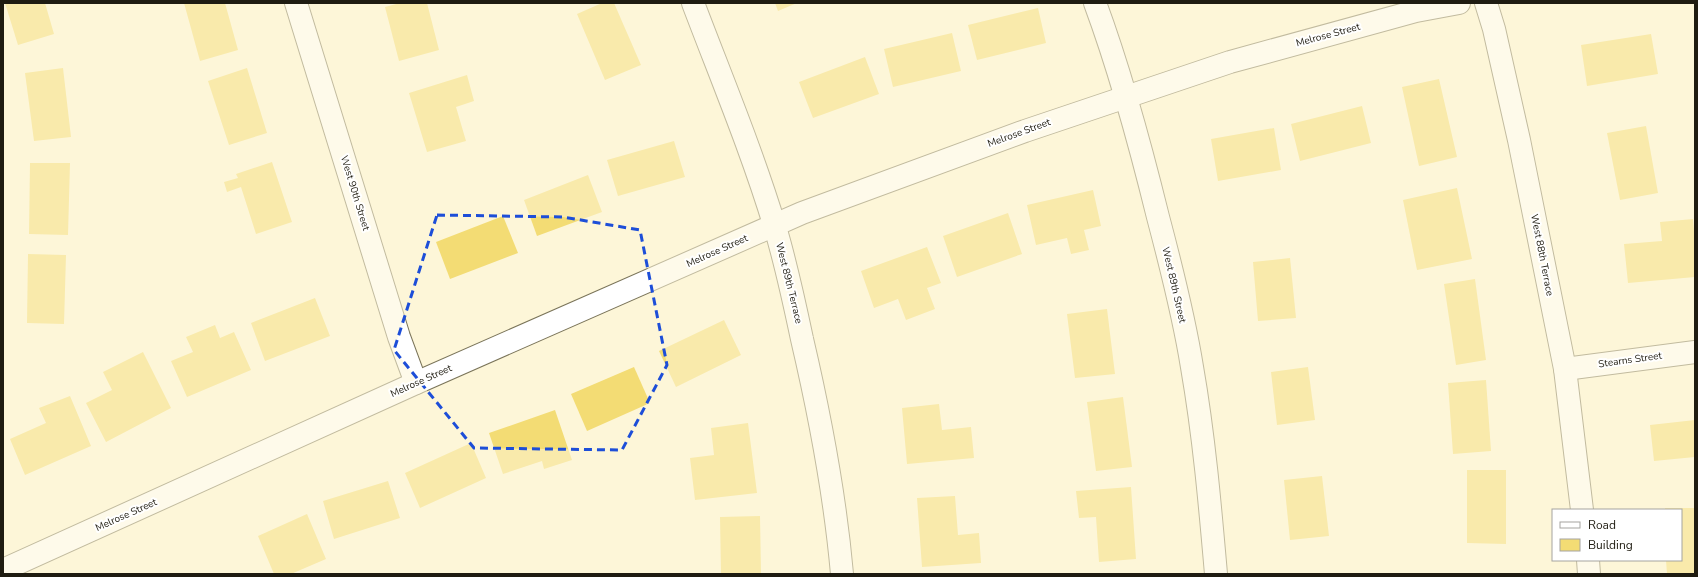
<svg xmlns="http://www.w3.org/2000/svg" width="1698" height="577" font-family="'Nunito Sans',sans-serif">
<rect width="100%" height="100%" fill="#fdf6d8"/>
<g fill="#f3dc74">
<polygon points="5,3 45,3 54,34 18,45"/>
<polygon points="184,3 225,3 238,50 200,61"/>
<polygon points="400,3 427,3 439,50 399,61 385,7"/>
<polygon points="602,3 614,3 641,65 605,80 577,14"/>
<polygon points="775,3 797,3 778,11"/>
<polygon points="1038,8 1046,43 977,60 968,25"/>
<polygon points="952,33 961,71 893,87 884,49"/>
<polygon points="1651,34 1658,74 1587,86 1581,45"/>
<polygon points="865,57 879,94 813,118 799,82"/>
<polygon points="63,68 71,137 34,141 25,73"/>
<polygon points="247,68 267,133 229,145 208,81"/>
<polygon points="467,75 474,101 456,107 466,141 427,152 409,93"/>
<polygon points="1439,79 1457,157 1419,166 1402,87"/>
<polygon points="1362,106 1371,143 1300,161 1291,124"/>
<polygon points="1646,126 1658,193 1620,200 1607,133"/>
<polygon points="1274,128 1281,170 1218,181 1211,139"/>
<polygon points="674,141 685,177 618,196 607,160"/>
<polygon points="272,162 292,222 256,234 241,187 227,192 224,182 238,178 236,174"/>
<polygon points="30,163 70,163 68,235 29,234"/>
<polygon points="588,175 602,212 537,236 524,200"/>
<polygon points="1457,188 1472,259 1417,270 1403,200"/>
<polygon points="1093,190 1101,226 1084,230 1089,250 1071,254 1067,238 1036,245 1027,205"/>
<polygon points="1008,213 1022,254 957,277 943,236"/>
<polygon points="503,216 518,253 450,279 436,242"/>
<polygon points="1693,219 1695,243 1695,277 1628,283 1624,244 1662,241 1660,222"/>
<polygon points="927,247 941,283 927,288 935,309 906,320 898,299 874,308 861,271"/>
<polygon points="28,254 66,255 64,324 27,323"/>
<polygon points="1290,258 1296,318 1258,321 1253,262"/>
<polygon points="1475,279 1486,360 1456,365 1444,284"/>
<polygon points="315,298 330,336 265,361 251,323"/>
<polygon points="1107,309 1115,374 1075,378 1067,314"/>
<polygon points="724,320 741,355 676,387 659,351"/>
<polygon points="215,325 220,338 234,332 251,370 187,397 171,361 193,352 186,337"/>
<polygon points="143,352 171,408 106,442 86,403 112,390 103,372"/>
<polygon points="634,367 650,403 587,431 571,394"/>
<polygon points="1308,367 1315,420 1277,425 1271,372"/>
<polygon points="1486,380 1491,451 1453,454 1448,383"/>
<polygon points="70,396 91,446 25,475 10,439 46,423 39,408"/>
<polygon points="1123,397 1132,467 1096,471 1087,402"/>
<polygon points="939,404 942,430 971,427 974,458 907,464 902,408"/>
<polygon points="555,410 572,460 544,469 542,461 503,474 489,433"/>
<polygon points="1695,420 1695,457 1654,461 1650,425"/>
<polygon points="748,423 757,493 695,500 690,458 714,455 711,428"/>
<polygon points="471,443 486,478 420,508 405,473"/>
<polygon points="1467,470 1506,470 1506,544 1467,543"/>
<polygon points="1322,476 1329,536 1290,540 1284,480"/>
<polygon points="388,481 400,518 334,539 323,501"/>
<polygon points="1131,487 1136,559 1099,562 1096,517 1079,518 1076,491"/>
<polygon points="955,496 958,535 979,533 981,563 922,567 917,498"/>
<polygon points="1665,508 1695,508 1695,574 1667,574 1666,560 1681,560 1681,510 1665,510"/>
<polygon points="307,514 326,559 291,574 274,574 258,536"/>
<polygon points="760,516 761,574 721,574 720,517"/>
</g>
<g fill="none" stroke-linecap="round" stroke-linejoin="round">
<defs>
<g id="minor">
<polyline points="296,3 399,337 416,383"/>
<path d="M 693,3 C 721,77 752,151 775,227 C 786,264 794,301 802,339 C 820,416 835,495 842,574"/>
<path d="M 1095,3 C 1121,73 1140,144 1158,217 C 1171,266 1184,317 1192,367 C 1204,436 1210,505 1216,574"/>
<polyline points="1486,3 1494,29 1519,140 1565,369 1582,510"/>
<polyline points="1565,369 1695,352"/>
<polyline points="1588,560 1589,574"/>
<polyline points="3,570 416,383 802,213 1025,131 1230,62 1416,11 1459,3"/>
</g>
</defs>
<use href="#minor" stroke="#7a7459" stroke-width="24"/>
<use href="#minor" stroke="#fff" stroke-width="22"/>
</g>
<path d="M0 0H1698V577H0ZM 437,215 L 563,217 L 640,230 L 667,365 L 622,450 L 474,448 L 394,350 Z" fill="#fdf6d8" fill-opacity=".55" fill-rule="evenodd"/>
<path fill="none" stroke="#1d4ed8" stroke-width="3" stroke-dasharray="8 5" stroke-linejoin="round" d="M 437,215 L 563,217 L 640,230 L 667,365 L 622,450 L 474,448 L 394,350 Z"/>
<g text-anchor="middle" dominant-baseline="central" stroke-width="4" stroke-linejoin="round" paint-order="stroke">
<g font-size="10" fill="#1f1c11" stroke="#fff">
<text transform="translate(1328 35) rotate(-15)">Melrose Street</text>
<text transform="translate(1019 133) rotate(-20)">Melrose Street</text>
<text transform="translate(355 193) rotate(73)">West 90th Street</text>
<text transform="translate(717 251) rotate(-24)">Melrose Street</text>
<text transform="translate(1542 255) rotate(79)">West 88th Terrace</text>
<text transform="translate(789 283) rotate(76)">West 89th Terrace</text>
<text transform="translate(1174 285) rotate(77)">West 89th Street</text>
<text transform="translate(1630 360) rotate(-8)">Stearns Street</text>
<text transform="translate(421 381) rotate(-24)">Melrose Street</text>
<text transform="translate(126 515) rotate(-24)">Melrose Street</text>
</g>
</g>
<rect width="1698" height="577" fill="none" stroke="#1f1c11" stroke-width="8"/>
<rect x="1552" y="509" width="130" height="52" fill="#ffffff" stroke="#a5a4a0"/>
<rect x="1560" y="522" width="20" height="6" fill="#ffffff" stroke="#a5a4a0"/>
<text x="1588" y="529" font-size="12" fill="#1f1c11">Road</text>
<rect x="1560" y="539" width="20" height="12" fill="#f3dc74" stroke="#a5a4a0"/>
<text x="1588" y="549" font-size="12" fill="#1f1c11">Building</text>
</svg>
